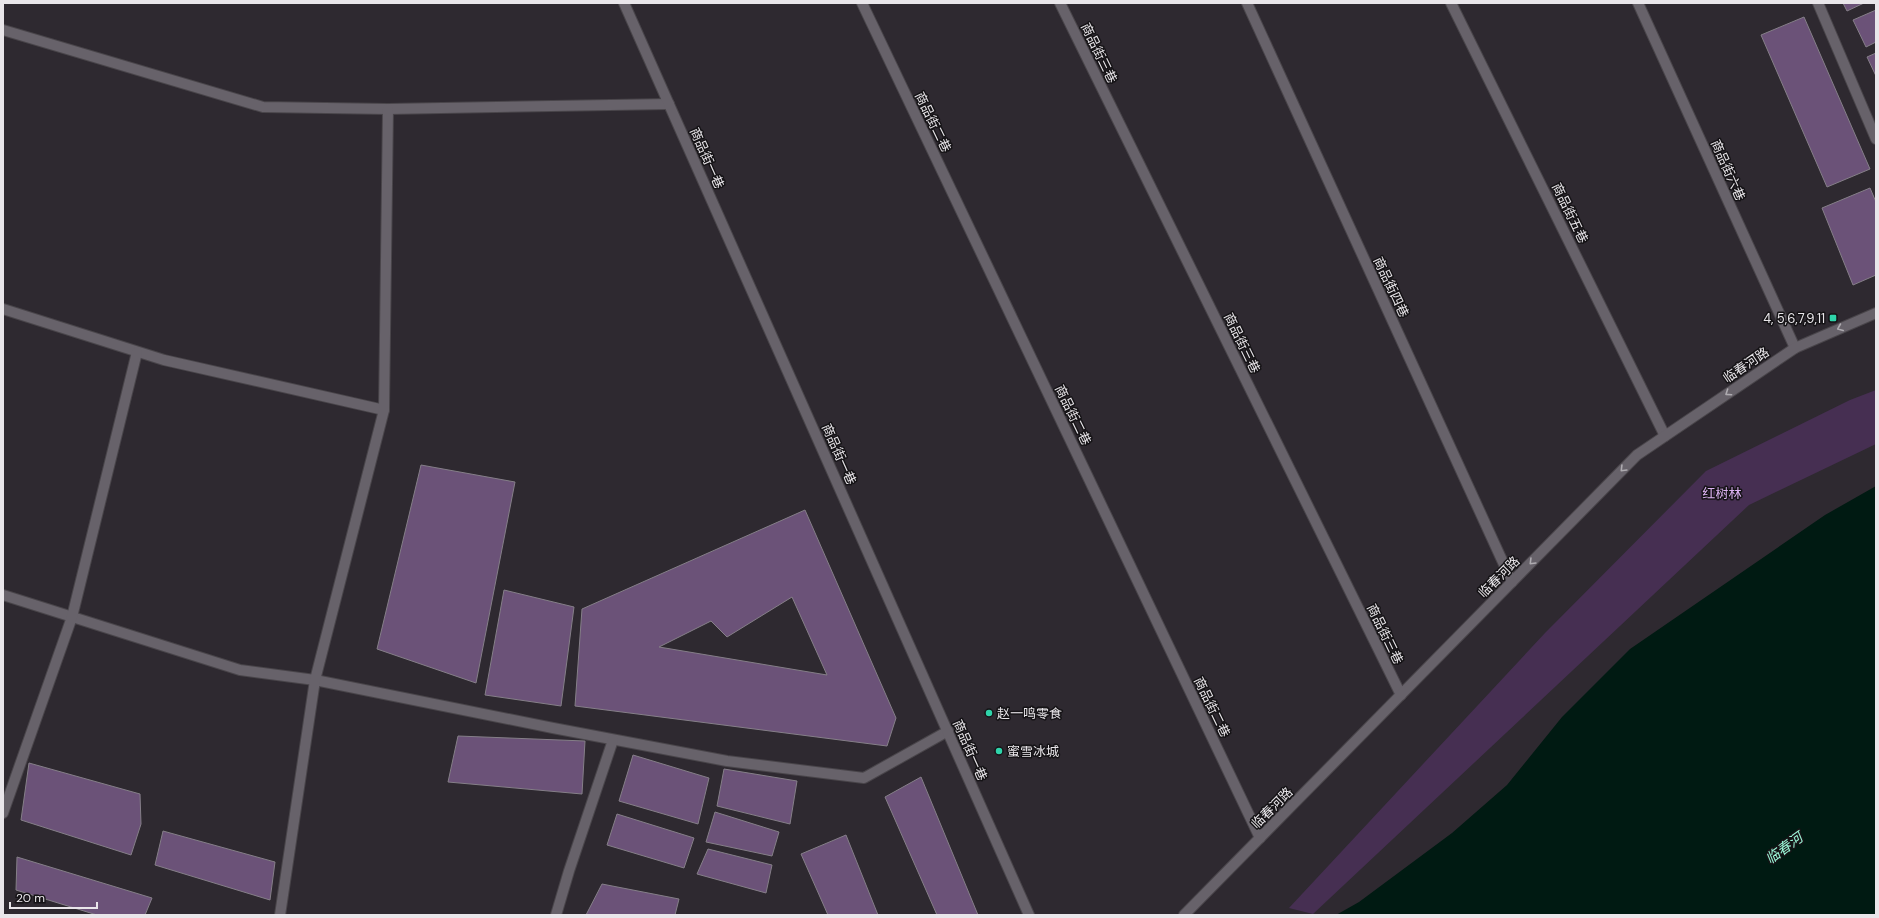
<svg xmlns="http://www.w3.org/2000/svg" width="1879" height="918" font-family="'DM Sans','Noto Sans SC',sans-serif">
<rect width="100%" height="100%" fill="#2e2930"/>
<polygon fill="#462f52" points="1876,390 1876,444 1749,505 1313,914 1289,908 1545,633 1706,471 1850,400"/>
<polygon fill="#001a12" points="1876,486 1876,915 1336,915 1359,902 1452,833 1507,785 1562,717 1630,649 1825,515"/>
<g fill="#6b5278" stroke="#857f88" fill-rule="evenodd">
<polygon points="1843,3 1864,3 1847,11"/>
<polygon points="1876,10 1876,42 1866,47 1853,20"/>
<polygon points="1804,17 1870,169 1827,187 1761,35"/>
<polygon points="1876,53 1876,76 1867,57"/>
<polygon points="1870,188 1876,202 1876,275 1853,285 1822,208"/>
<polygon points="421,465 515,482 476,683 377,649"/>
<path d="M 805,510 L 896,718 L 887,746 L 575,706 L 582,609 ZM 792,597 L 827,675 L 659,647 L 711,621 L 727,637 Z"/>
<polygon points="504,590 574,607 561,706 485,695"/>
<polygon points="458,736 585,741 582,794 448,782"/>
<polygon points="633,755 709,778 698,824 619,801"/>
<polygon points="29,763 140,794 141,824 131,855 21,820"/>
<polygon points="724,769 797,781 790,824 717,806"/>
<polygon points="921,777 978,915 937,915 885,797"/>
<polygon points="715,812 779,832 772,856 706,842"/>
<polygon points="617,814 694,838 684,868 607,845"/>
<polygon points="163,831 275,862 270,900 155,865"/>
<polygon points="846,835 878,915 828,915 801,854"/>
<polygon points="708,849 772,865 766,893 697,874"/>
<polygon points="17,857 152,898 145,915 97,915 16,890"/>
<polygon points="602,884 679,899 675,915 586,915"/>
</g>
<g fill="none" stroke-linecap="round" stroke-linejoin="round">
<defs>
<g id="minor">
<polyline points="862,3 1260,838"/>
<polyline points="1060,3 1401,695"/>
<polyline points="1247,3 1512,582"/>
<polyline points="1451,3 1665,436"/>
<polyline points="1638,3 1795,348"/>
<polyline points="1818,3 1876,139"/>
<polyline points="3,30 263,107 388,109 669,104"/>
<polyline points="3,309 164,360 384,410"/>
<polyline points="3,595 240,670 315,680 553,728 727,761 864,778 948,731"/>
<polyline points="3,813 72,617 137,352"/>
<polyline points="280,915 315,680 384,410 388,109"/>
<polyline points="556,915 569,871 613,740"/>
</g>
<g id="tertiary">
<polyline points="624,3 1029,915"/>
<polyline points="1184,915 1637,455 1795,348 1876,313"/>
</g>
</defs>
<use href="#minor" stroke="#49454a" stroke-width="12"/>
<use href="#tertiary" stroke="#49454a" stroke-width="12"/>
<use href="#minor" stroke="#67626a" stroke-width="10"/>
<use href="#tertiary" stroke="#67626a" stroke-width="10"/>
</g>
<defs><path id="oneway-chevron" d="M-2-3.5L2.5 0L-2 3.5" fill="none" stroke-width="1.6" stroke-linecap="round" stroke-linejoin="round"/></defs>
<g stroke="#aeabb0">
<use href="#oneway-chevron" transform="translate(1840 328) rotate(157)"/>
<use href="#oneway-chevron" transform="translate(1728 393) rotate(146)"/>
<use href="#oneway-chevron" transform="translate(1623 469) rotate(135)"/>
<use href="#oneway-chevron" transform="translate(1532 562) rotate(135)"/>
</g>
<g fill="#2fd4aa" stroke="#151316" stroke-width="1.5">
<rect x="1829" y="314" width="8" height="8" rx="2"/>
<circle cx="989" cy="713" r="4"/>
<circle cx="999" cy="751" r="4"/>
</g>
<g text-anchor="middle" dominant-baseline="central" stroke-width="3" stroke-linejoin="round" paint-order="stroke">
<g font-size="13" fill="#e9e6ea" stroke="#151316">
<text transform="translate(1099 53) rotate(64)">商品街三巷</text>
<text transform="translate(933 122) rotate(64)">商品街二巷</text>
<text transform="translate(707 158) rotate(66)">商品街一巷</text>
<text transform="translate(1728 170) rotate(66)">商品街六巷</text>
<text transform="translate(1570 213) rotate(64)">商品街五巷</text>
<text transform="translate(1391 287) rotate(65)">商品街四巷</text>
<text transform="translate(1242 343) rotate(64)">商品街三巷</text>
<text transform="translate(1746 365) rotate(-34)">临春河路</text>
<text transform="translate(1073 415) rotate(64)">商品街二巷</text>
<text transform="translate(839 454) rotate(66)">商品街一巷</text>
<text transform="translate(1499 577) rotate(-45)">临春河路</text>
<text transform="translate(1385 634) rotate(64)">商品街三巷</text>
<text transform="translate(1212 707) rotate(64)">商品街二巷</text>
<text transform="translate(970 750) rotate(66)">商品街一巷</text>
<text transform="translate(1272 808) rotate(-45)">临春河路</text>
</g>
<g font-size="13" fill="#e9e6ea" stroke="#151316" text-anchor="start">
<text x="1825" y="318" text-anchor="end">4, 5,6,7,9,11</text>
<text x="997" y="713">赵一鸣零食</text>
<text x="1007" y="751">蜜雪冰城</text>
</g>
<g font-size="13" fill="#ddb4f3" stroke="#151316">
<text x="1722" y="493">红树林</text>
</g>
<g font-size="14" font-style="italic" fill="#9bf6d7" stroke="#151316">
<text transform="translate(1784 848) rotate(-36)">临春河</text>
</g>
</g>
<rect width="1879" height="918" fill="none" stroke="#e9e6ea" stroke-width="8"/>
<path d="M10 902v6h87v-6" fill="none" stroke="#e9e6ea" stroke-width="2"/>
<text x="16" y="902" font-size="12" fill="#e9e6ea" stroke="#151316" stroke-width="3" paint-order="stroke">20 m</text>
</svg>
